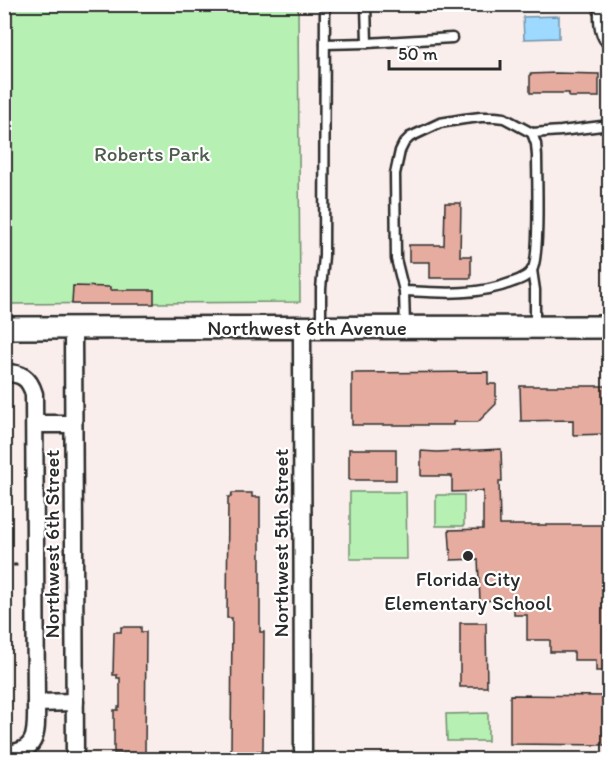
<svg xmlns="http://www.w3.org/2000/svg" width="614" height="764" font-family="Itim,sans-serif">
<rect width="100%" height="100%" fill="#faeeec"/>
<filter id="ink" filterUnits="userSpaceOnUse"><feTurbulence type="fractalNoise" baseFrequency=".0167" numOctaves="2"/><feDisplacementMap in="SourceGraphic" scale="12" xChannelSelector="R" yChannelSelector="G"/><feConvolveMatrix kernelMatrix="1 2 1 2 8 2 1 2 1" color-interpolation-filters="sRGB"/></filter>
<g filter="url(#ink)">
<g fill="#b7f0b3" stroke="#718e6f" stroke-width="1.5">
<polygon points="4,5 298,5 300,302 5,304"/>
<polygon points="350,492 406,492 407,559 350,559"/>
<rect x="436" y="495" width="28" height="31"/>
<polygon points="488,713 488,741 447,741 446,714"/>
</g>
<polygon fill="#9ed9ff" stroke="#7093aa" stroke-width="1.5" points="559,16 559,38 524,39 523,17"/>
<g fill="#e5ac9f" stroke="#2b2b2b" stroke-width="1.5">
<polygon points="556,73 599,74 599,97 569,97 569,93 530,93 530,74"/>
<polygon points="445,203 461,203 460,256 471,256 471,278 430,278 430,262 409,262 409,245 444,245"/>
<polygon points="73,286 110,287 110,290 154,290 154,304 72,304"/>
<polygon points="488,372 488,384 496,384 496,404 478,422 453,422 453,425 352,425 352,373"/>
<polygon points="520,386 609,386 609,434 573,435 573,420 521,421"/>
<rect x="349" y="449" width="47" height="31"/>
<polygon points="501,449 502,481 499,481 500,525 609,525 609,671 596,671 596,660 574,660 574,652 550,652 550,640 527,640 527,615 514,615 514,599 480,601 478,559 451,560 449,530 483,529 483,491 452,492 452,476 421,476 421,451 437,452"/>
<polygon points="232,493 252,493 252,497 260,497 260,632 264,632 263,751 257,751 257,756 236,756 236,752 231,752 232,618 227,618 228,497 231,497"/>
<polygon points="460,623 486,623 487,687 460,687"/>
<polygon points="121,627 141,627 141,632 146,632 145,753 141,753 141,758 121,757 121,753 114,753 114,710 118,710 118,707 120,707 120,678 117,678 117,675 113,675 114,632 121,632"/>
<polygon points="510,695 609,696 609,745 510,744"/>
</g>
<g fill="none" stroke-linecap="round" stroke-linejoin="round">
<defs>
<g id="service">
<polyline points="366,4 367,43"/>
<path d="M 599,4 C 599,19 597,36 610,46"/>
<polyline points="325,44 367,43 452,38"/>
<polyline points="532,270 535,290 535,326"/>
<path d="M 404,291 C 441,293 477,296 513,282 C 519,280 528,277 532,270 C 540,259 537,175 537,156 L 536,144 L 532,133"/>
<polyline points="405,326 404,291 396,259 395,174 400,151 404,143 410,137 440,123 464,119 481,117 495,117 504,118 532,133 561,131 610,125"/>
<polyline points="321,327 321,289 324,256 325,4"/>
</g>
<g id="minor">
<polyline points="302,327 303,760"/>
<polyline points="73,328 75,760"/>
<path d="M 4,373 C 21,373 29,377 34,394 L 36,703 C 36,730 40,753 4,754"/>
<polyline points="35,424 73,424"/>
<polyline points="36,703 75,702"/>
</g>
<polyline id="tertiary" points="4,328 610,327"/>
</defs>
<use href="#service" stroke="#2b2b2b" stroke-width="13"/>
<use href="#minor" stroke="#2b2b2b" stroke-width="21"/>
<use href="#tertiary" stroke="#2b2b2b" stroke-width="26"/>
<polyline stroke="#2b2b2b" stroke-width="3" stroke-dasharray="4.5 4.5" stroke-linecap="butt" points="4,565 21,565"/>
<use href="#service" stroke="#fff" stroke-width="8"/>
<use href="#minor" stroke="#fff" stroke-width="16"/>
<use href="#tertiary" stroke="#fff" stroke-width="21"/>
</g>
</g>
<circle fill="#2b2b2b" stroke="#fff" stroke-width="2" cx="468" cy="556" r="6"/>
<g text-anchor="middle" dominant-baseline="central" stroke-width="4.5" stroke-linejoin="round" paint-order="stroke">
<g font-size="21" fill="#4e5c4d" stroke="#fff">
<text x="152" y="153">Roberts Park</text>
</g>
<g font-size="21" fill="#2b2b2b" stroke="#fff">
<text x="307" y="327">Northwest 6th Avenue</text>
<text transform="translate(280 543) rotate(-90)">Northwest 5th Street</text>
<text transform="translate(51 544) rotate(-90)">Northwest 6th Street</text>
</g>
<g font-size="21" fill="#2b2b2b" stroke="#fff">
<text x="468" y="578">Florida City<tspan x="468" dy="24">Elementary School</tspan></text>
</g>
</g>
<rect width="614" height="764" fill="none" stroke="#fff" stroke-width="24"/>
<rect x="12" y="12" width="590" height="740" fill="none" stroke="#2b2b2b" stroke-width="2" filter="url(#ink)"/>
<path d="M389 60v9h111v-9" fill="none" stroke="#2b2b2b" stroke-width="3"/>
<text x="398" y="60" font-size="18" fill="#2b2b2b" stroke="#ffffff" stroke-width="4.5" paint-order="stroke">50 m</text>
</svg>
